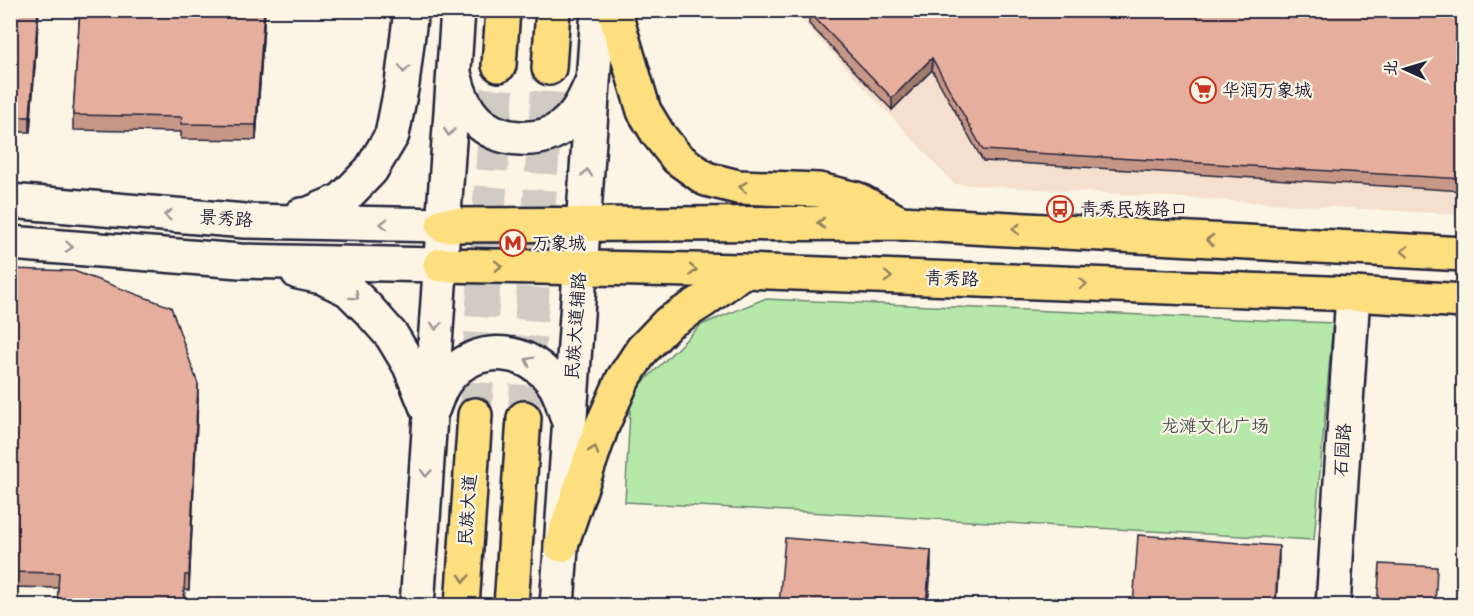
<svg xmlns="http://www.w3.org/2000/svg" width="1474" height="616" font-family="'Architects Daughter','LXGW WenKai TC',sans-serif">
<rect width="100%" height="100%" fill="#fcf5e5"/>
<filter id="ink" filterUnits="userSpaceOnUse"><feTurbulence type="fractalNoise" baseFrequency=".0167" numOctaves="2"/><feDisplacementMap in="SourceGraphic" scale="12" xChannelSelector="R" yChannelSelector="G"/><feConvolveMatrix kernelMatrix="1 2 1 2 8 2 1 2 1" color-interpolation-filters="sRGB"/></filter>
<g filter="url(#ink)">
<polygon fill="#f5e0cf" points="793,11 1463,11 1463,215 954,184"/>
<polygon fill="#b6e8a9" stroke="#6c8572" stroke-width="1.5" points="764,299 1333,323 1314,540 625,502 631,394 701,325"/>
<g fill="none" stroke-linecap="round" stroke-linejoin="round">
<g stroke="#d0cbc3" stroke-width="33" stroke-dasharray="33 16" stroke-linecap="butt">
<polyline points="475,415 499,65"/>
<polyline points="524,418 549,68"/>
</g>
<defs>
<g id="minor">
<path d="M 455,77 C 463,112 482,136 520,138 C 535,139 551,136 563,126 C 577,115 584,100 591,84"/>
<polyline points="10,201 245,221 443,225"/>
<polyline points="301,215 309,214 342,200 371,170 392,135 402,84 411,10"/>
<polyline points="10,243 240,261 440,265"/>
<polyline points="298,272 322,277 349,290 368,309 392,336 410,366 427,408"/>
<path d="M 433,408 C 437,398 440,387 447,379 C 476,341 532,347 556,387 C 561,396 564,407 567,417"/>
<polyline points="417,606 458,10"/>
<polyline points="557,606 598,10"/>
<polyline points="1333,606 1353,294"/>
</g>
<g id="major">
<polyline points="614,10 644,111 658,134 677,158 706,179 738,187 819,190 856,199 898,222"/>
<polyline points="443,225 900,223 1464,254"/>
<polyline points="440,265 743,271 1353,294 1464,301"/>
<polyline points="561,545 602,426 623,379 642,350 668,323 703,301 743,271"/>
</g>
<g id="highway">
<polyline points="499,65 503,10"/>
<polyline points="549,68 553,10"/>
<polyline points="462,606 475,415"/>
<polyline points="511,606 524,418"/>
</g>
</defs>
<use href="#minor" stroke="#22223b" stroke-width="38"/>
<use href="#major" stroke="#22223b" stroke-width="38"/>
<use href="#highway" stroke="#22223b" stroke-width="38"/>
<use href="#minor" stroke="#fcf5e5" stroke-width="33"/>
<use href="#major" stroke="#fddf80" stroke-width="33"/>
<use href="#highway" stroke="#fddf80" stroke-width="33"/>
</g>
<g fill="#c69687" stroke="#22223b" stroke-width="1.5">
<polygon points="10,10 39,10 30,132 10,132"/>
<polygon points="80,10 265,10 256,140 181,139 181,132 73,130 73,115"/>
<polygon points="1464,10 1464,191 983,161 932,70 892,110 809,24 809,12"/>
<polygon points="10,269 198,399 189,590 185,590 184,606 57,606 58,588 10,587"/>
</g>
<g fill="#a17a6e" stroke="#22223b" stroke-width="1.5">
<polygon points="38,10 39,10 30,132 30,117"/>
<polygon points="264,10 265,10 256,140 256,125"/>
<polygon points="932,58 932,70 892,110 892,98"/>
<polygon points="198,384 198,399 189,590 189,575"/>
<polygon points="1279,546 1279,560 1276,606 1275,606"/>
<polygon points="931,550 931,569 928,606 926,606"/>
</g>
<g fill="#e6af9d" stroke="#22223b" stroke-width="1.5">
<polygon points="10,10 38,10 30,117 10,117"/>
<polygon points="80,10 264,10 256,125 181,124 182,117 73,115"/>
<polygon points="811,10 1464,10 1464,179 983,150 932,58 892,98 809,12"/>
<polygon points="10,269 74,271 171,307 198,384 189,575 185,575 183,606 57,606 59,573 10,572"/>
<rect x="1463" y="372" width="1" height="90"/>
<polygon points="1138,535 1279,546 1275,606 1133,606"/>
<polygon points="785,538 931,550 926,606 779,606"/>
<polygon points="1380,564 1437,567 1435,606 1377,606"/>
</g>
<defs><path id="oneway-chevron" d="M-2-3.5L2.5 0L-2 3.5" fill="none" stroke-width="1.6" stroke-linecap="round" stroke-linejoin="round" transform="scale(1.5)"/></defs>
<g stroke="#9a9698">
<use href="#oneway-chevron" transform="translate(404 69) rotate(97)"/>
<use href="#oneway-chevron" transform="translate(449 132) rotate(94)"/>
<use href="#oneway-chevron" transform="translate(587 173) rotate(-86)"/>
<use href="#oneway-chevron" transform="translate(168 215) rotate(-175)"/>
<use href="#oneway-chevron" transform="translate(384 224) rotate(-179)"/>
<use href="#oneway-chevron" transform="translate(69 247) rotate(4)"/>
<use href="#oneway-chevron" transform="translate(355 296) rotate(42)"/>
<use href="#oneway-chevron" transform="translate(436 326) rotate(94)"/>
<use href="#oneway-chevron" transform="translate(529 361) rotate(-153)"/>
<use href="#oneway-chevron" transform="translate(426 473) rotate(94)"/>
</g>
<g stroke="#90805e">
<use href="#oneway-chevron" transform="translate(743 187) rotate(-175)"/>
<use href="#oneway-chevron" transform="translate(821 223) rotate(180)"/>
<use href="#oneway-chevron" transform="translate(1016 229) rotate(-177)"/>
<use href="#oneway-chevron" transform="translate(1210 240) rotate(-177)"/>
<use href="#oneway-chevron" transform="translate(1405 251) rotate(-177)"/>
<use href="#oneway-chevron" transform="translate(498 266) rotate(1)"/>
<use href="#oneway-chevron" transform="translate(693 270) rotate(1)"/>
<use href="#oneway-chevron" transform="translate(888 277) rotate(2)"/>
<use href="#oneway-chevron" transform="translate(1083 284) rotate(2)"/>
<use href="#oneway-chevron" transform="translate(594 450) rotate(-71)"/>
<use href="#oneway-chevron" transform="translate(464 578) rotate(94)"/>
</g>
</g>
<defs>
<symbol id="supermarket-ring" viewBox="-11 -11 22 22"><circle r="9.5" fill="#fcf5e5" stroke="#c8321e" stroke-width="1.5"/><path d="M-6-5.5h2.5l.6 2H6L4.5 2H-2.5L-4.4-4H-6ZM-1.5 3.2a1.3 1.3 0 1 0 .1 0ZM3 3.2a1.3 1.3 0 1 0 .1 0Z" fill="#c8321e"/></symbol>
<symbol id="bus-ring" viewBox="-11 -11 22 22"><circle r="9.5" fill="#fcf5e5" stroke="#c8321e" stroke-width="1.5"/><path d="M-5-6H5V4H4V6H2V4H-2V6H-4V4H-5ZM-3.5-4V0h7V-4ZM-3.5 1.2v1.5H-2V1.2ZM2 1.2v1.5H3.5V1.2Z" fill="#c8321e"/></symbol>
<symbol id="metro-ring" viewBox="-11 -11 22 22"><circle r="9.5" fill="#fcf5e5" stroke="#c8321e" stroke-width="1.5"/><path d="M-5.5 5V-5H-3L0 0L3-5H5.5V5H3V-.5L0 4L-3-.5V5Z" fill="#c8321e"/></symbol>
</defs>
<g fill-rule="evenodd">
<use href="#supermarket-ring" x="1188" y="75" width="30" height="30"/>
<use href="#bus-ring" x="1045" y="194" width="30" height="30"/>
<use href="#metro-ring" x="498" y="228" width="30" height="30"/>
</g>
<g text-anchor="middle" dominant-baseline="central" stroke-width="4.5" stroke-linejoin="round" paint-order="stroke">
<g font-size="18" fill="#22223b" stroke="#fcf5e5" text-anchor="start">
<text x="1222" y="90">华润万象城</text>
<text x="1080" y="209">青秀民族路口</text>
<text x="532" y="243">万象城</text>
</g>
<g font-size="18" fill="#22223b" stroke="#fcf5e5">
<text transform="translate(226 219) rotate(4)">景秀路</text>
<text transform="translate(952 279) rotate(2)">青秀路</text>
<text transform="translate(576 326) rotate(-86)">民族大道辅路</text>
<text transform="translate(1343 450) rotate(-86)">石园路</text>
<text transform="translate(468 510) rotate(-86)">民族大道</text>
</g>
<g font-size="18" fill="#475456" stroke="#fcf5e5">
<text x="1215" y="426">龙滩文化广场</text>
</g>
</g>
<rect width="1474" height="616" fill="none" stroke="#fcf5e5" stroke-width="36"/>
<rect x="18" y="18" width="1438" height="580" fill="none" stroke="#22223b" stroke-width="2" filter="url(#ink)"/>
<g transform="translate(1405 69) rotate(274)" stroke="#fcf5e5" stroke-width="4.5" paint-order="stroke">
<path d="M0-4.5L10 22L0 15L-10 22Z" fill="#22223b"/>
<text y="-9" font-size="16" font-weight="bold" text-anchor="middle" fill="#22223b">北</text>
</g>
</svg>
